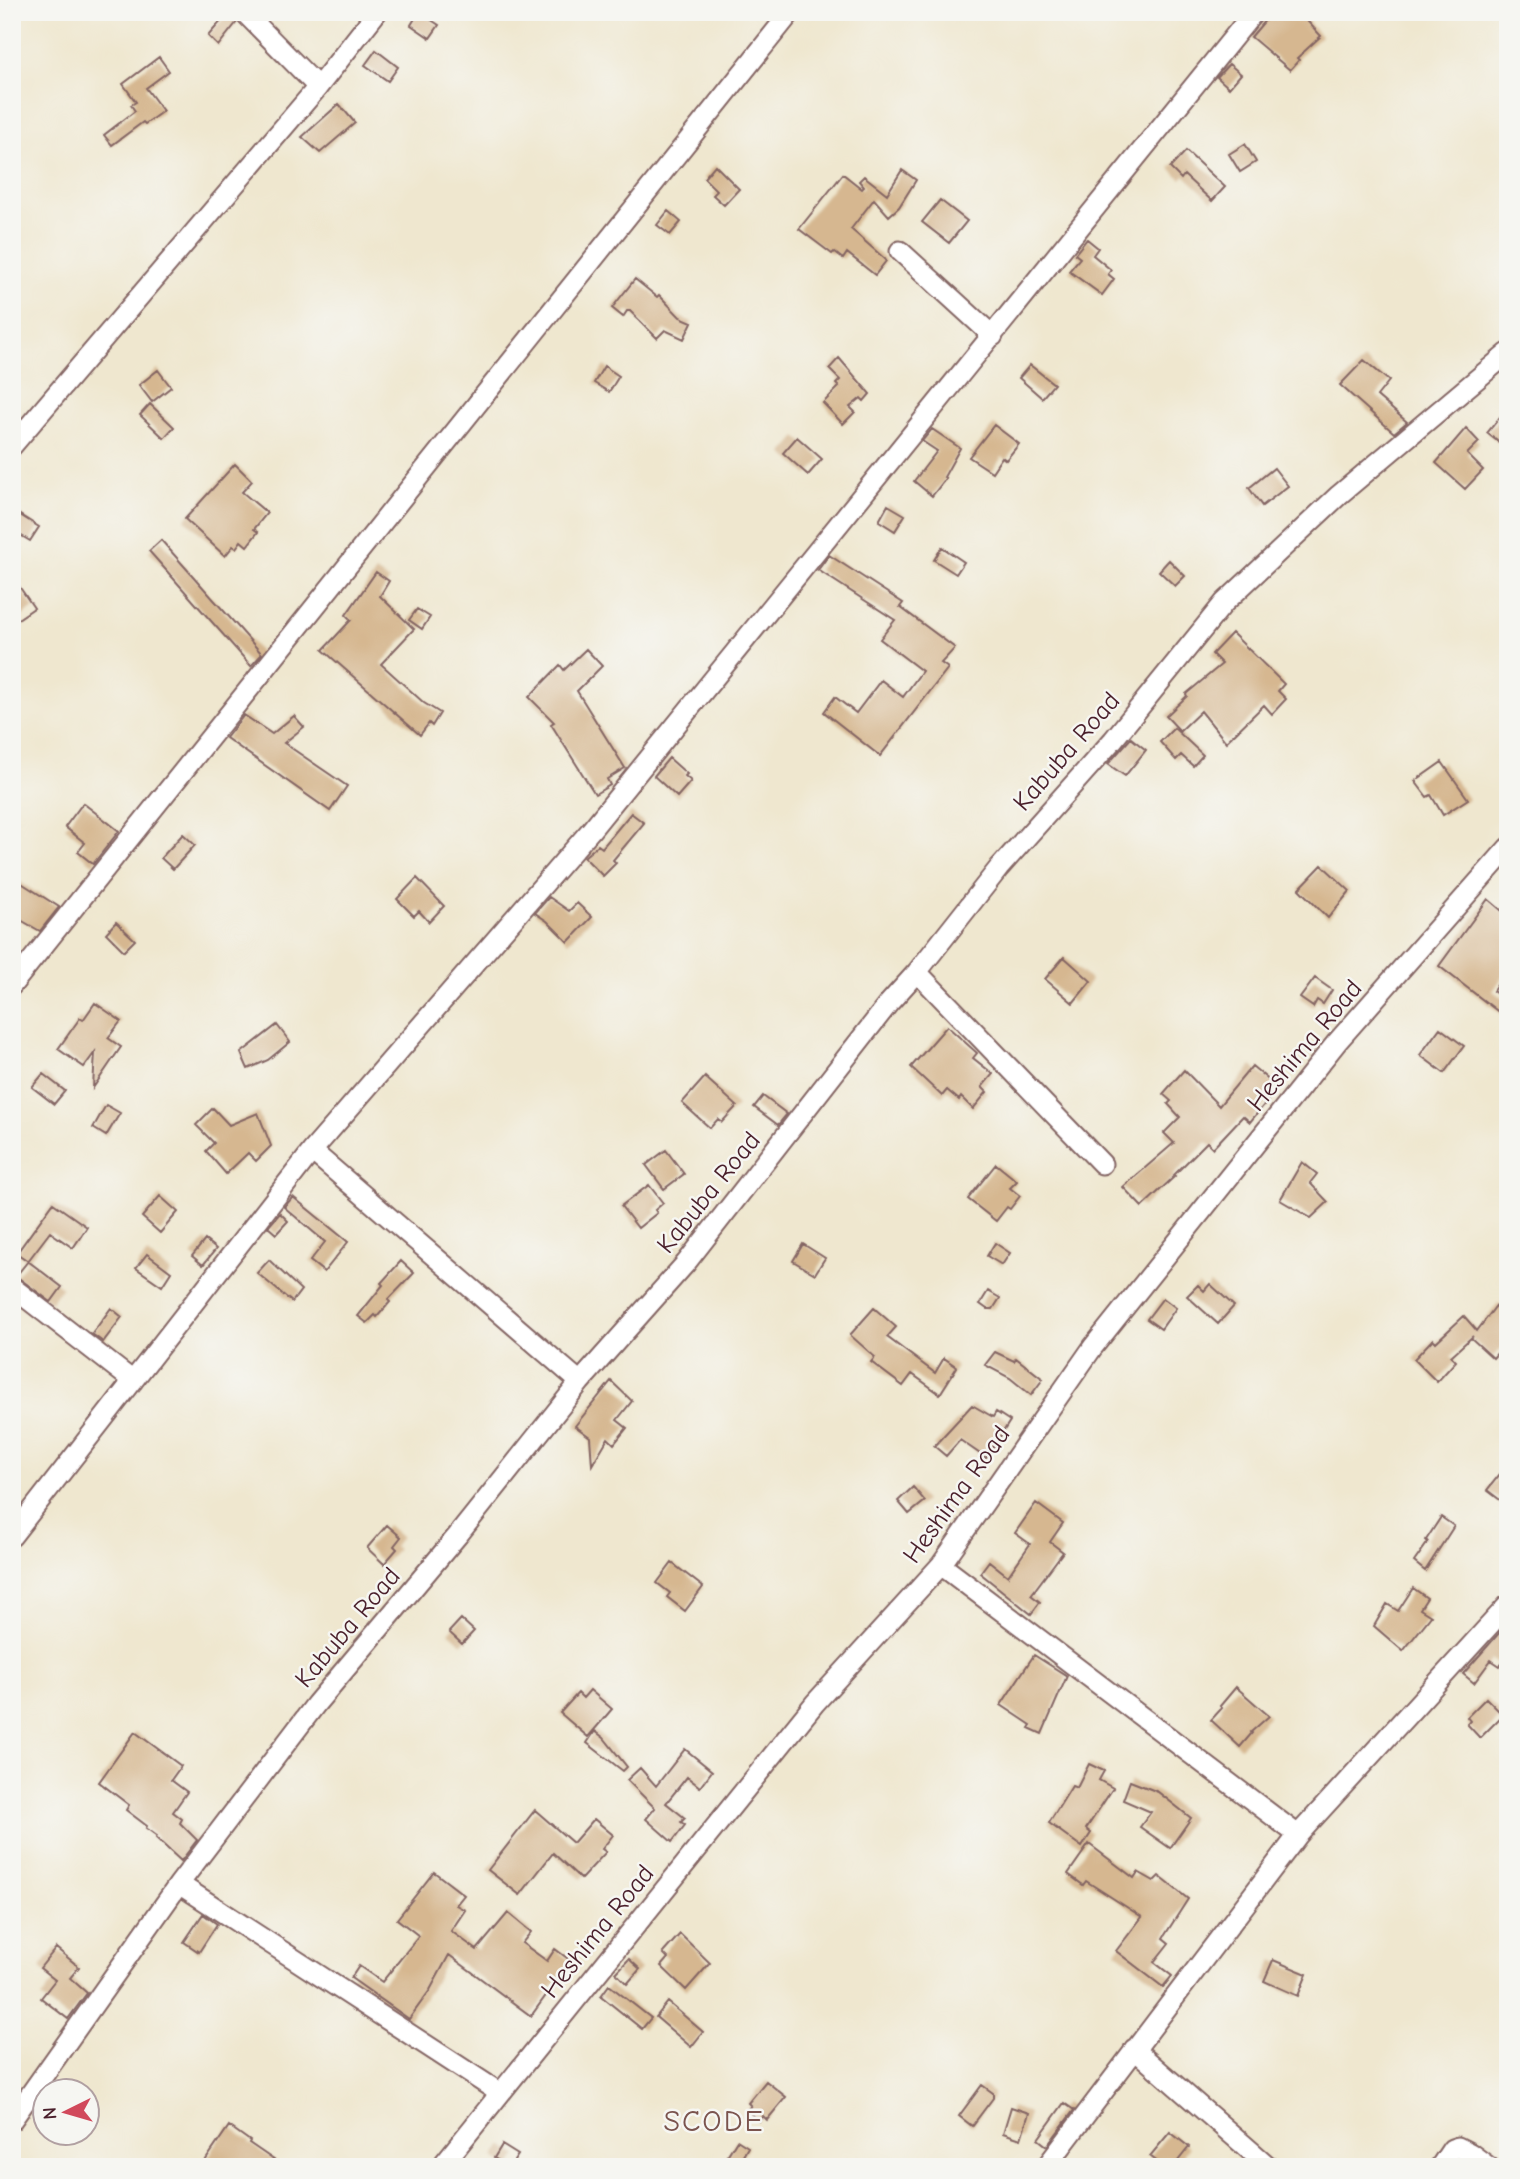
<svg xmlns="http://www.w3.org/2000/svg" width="1520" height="2179" font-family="'Comic Neue',sans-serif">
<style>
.building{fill:#d6b790}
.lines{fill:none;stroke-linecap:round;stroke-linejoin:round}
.minor-casing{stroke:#846564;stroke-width:23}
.minor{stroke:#fff;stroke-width:19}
.labels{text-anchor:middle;stroke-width:5;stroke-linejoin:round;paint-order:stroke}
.street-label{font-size:26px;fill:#4a1f2b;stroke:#f6f6f2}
.quarter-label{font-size:30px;letter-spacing:2px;fill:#7b544e;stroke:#f6f6f2}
</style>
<rect width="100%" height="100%" fill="#f6f6f2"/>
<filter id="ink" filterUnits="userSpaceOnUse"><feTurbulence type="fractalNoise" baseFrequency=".0143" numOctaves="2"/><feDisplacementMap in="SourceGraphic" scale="14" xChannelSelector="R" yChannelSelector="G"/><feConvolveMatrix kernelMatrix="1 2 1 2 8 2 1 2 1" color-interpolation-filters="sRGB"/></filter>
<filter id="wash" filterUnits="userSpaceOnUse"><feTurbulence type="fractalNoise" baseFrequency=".00686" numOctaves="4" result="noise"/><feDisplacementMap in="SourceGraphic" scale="28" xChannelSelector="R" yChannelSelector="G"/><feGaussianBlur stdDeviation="1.57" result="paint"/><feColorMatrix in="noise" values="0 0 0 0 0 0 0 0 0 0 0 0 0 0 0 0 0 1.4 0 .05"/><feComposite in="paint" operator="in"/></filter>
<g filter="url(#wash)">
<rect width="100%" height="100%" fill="#efe7cf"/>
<g id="blocks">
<path class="building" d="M229 12H232L237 22 218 46 208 36Z
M419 12 439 25 430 38 411 25Z
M1272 12H1299L1321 36 1297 58 1299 60 1290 70 1251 37Z
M376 50 398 67 388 81 365 65Z
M159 57 169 71 146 88 163 111 145 124 143 122 112 145 104 135 135 111 131 105 136 102 123 84Z
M1229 64 1241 74 1229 88 1217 77Z
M339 104 355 123 320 153 302 137Z
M1245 144 1256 162 1240 172 1229 154Z
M1186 151 1225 187 1212 201 1184 175 1181 179 1170 168Z
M715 165 739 189 724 205 713 195 717 191 704 178Z
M902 170 916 180 899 207 889 216 874 199 851 229 885 259 886 261 875 275 847 253 843 259 834 252 832 254 799 229 843 174 862 189 864 187 859 181 864 176 887 194Z
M940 200 967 221 949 243 922 222Z
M668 211 681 222 670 235 657 225Z
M1087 239 1098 248 1093 255 1111 270 1108 274 1114 279 1102 295 1069 271 1080 258 1075 254Z
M635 279 657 297 659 295 680 317 692 322 684 339 665 330 657 338 630 311H627L623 317 612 308Z
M839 358 870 394 864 401 861 398 850 407 855 412 843 424 823 403 839 387 836 384 840 380 829 369Z
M1364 360 1389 381 1377 396 1407 422 1394 433 1340 385Z
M1030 365 1054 384 1042 398 1019 378Z
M604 366 619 376 609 392 594 383Z
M158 370 171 387 152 402 139 385Z
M150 404 174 427 164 438 140 415Z
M1508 407V435L1501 444 1487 433Z
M994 425 1019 444 1006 460 1002 457 992 472 969 457Z
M1466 428 1479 442 1467 454 1483 470 1465 489 1436 463Z
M932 429 960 448 944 477 946 478 932 496 914 481 937 451 922 441Z
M797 437 822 459 808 475 783 453Z
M235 464 252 481 242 492 267 513 254 529 258 532 247 546 241 541 236 548 233 546 225 556 185 519Z
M1274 468 1288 486 1262 506 1249 488Z
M888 505 905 515 895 531 879 521Z
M12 510 39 527 30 541 12 530Z
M161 540 262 654 251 666 149 551Z
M942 547 964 562 956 574 934 560Z
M829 555 903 603 900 607 955 648 941 663 948 668 880 756 824 712 835 697 856 713 881 680 903 697 922 671 880 639 895 620 818 570Z
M1169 560 1185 576 1175 586 1159 571Z
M376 572 389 581 380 596 414 629 381 664 424 703 440 713 432 726 429 723 420 735 323 650 351 620 346 615Z
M12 576 34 608 12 623Z
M417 609 430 617 422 629 409 620Z
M1232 633 1284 684 1278 691 1286 699 1272 714 1264 705 1226 742 1201 711 1180 731 1166 716 1187 696 1186 694 1222 664 1212 654Z
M586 649 602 666 577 691 625 768 607 779 610 785 595 794 551 724 554 722 529 697 560 665 564 670Z
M244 715 272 734 294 716 304 727 284 743 347 786 330 811 226 738Z
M1174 728 1203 755 1193 766 1181 755 1176 760 1160 742Z
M1131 738 1146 750 1125 776 1108 764Z
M669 758 687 774 685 776 691 781 677 797 654 776Z
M1442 762 1468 799 1443 815 1431 795 1427 797 1415 781Z
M83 803 119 831 93 864 78 852 85 843 65 827Z
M631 813 644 823 613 860 616 863 603 876 584 857 598 845 602 848Z
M183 834 195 845 173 869 161 858Z
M1322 865 1350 891 1328 918 1299 889Z
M12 877 59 907 40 931 12 915Z
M417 878 444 906 429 922 419 911 414 916 397 899Z
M549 897 569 911 577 903 592 917 568 942 547 921 535 913Z
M1488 899 1508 916V969L1493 991 1508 1002 1500 1013 1439 966Z
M116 922 135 940 124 951 106 933Z
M1064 957 1091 981 1073 1003 1045 979Z
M1315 978 1332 990 1323 1004 1317 1000 1313 1007 1300 998Z
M95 1003 121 1021 108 1038 121 1047 93 1088 95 1052 84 1067 58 1049 80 1018 83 1020Z
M277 1025 290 1042 268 1060 248 1069 241 1053Z
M947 1026 977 1053 973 1058 993 1074 982 1087 987 1092 973 1109 961 1097 959 1100 947 1090 942 1096 911 1067Z
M1440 1028 1464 1046 1444 1073 1420 1055Z
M1252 1066 1278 1088 1250 1122 1243 1116 1213 1148 1207 1142 1174 1175 1175 1176 1142 1207 1123 1187 1174 1143 1164 1133 1180 1117 1168 1104 1171 1101 1163 1094 1184 1070 1219 1106Z
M43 1074 65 1091 54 1104 32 1087Z
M705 1077 737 1106 722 1122 718 1119 710 1128 682 1103Z
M763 1096 787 1114 778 1125 754 1107Z
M106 1105 120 1113 106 1136 93 1128Z
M213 1108 229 1125 258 1113 271 1146 256 1161 248 1153 226 1174 206 1151 214 1143 196 1125Z
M666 1150 684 1174 664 1189 646 1165Z
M1302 1162 1317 1174 1310 1183 1328 1202 1311 1218 1280 1200Z
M996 1164 1017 1181 1010 1188 1020 1196 1010 1209 1007 1207 996 1221 968 1199Z
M649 1185 663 1203 655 1210 657 1213 638 1228 621 1206Z
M160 1196 178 1212 160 1233 142 1217Z
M293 1197 348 1242 324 1272 310 1261 325 1242 284 1207Z
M53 1203 87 1227 73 1248 50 1232 28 1261 62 1287 51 1302 16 1276 28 1261 18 1254 19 1250Z
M280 1213 288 1221 276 1234 268 1227Z
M205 1240 216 1249 203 1265 192 1256Z
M995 1243 1010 1253 1002 1265 987 1256Z
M803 1244 825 1258 815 1274 793 1261Z
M147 1254 171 1272 162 1286 136 1268Z
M269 1260 301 1290 292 1302 257 1273Z
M401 1261 414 1273 388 1300 390 1302 377 1317 375 1315 367 1323 358 1316 383 1285 381 1283Z
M1210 1284 1234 1306 1218 1324 1187 1296 1198 1285 1204 1291Z
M988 1291 1000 1298 993 1309H987L980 1304Z
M1163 1298 1176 1308 1161 1329 1147 1319Z
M1498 1303 1508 1311V1341L1493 1358 1471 1338 1473 1336 1451 1356 1456 1361 1437 1382 1414 1359 1433 1339 1436 1342 1464 1316 1477 1331Z
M111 1308 122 1317 103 1342 92 1334Z
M874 1308 896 1327 887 1337 935 1373 944 1358 957 1367 940 1394 912 1374 903 1386 871 1362 875 1357 850 1335Z
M995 1352 1014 1361 1016 1358 1043 1379 1031 1395 1010 1378 985 1365Z
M611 1381 632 1401 617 1420 627 1428 614 1444 608 1438 592 1465 590 1437 575 1426Z
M972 1405 993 1417 996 1412 1010 1421 986 1458 960 1440 946 1456 934 1446Z
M1508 1464V1506L1487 1490Z
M913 1487 925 1501 909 1514 898 1501Z
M1036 1503 1063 1523 1050 1542 1063 1552 1031 1595 1040 1602 1031 1614 980 1573 989 1561 1008 1576 1030 1544 1015 1533Z
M1441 1517 1454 1526 1425 1571 1414 1562 1428 1542 1426 1540Z
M387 1525 401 1537 394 1546 397 1549 384 1564 367 1548Z
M672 1563 703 1587 685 1611 667 1597 670 1593 657 1583Z
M1413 1588 1427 1598 1420 1609 1431 1616 1403 1651 1374 1626 1387 1604 1398 1611Z
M461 1619 474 1631 462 1644 449 1632Z
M1500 1632 1508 1637 1502 1645 1508 1650V1657L1500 1666 1491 1660 1474 1683 1463 1674Z
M1034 1655 1067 1676 1042 1734 1029 1728 1031 1725 1001 1705Z
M1236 1687 1269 1716 1251 1732 1252 1733 1240 1747 1211 1720 1222 1708 1220 1706Z
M590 1690 612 1709 588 1737 560 1713 578 1693 583 1698Z
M1486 1698 1503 1715 1480 1738 1467 1724 1470 1721 1467 1717Z
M595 1731 604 1738 627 1767 623 1771 587 1743Z
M135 1732 181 1766 171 1780 187 1792 173 1812 182 1819 180 1823 197 1840 181 1861 156 1838 157 1836 146 1828 147 1826 126 1810 129 1805 99 1782Z
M685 1749 712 1771 700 1787 687 1777 666 1803 685 1818 681 1822 685 1825 672 1842 646 1819 655 1808 627 1780 640 1768 656 1786Z
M1089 1764 1104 1771 1099 1780 1113 1788 1086 1829 1091 1833 1082 1847 1049 1823 1072 1786 1077 1788Z
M1130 1781 1158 1792 1191 1818 1170 1848 1140 1827 1151 1812 1123 1800Z
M535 1810 573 1843 594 1819 613 1835 602 1849 606 1852 581 1879 553 1853 520 1895 488 1870Z
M1089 1844 1134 1878 1138 1872 1154 1881 1159 1876 1188 1899 1163 1938 1169 1943 1154 1962 1172 1976 1163 1987 1116 1951 1142 1917 1086 1881 1083 1885 1068 1874Z
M434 1872 464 1895 456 1905 465 1910 451 1931 477 1950 508 1913 531 1932 522 1943 547 1961 555 1949 571 1961 531 2016 449 1955 430 1990 409 2019 351 1978 359 1966 382 1982 419 1936 397 1919Z
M203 1914 217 1924 199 1952 184 1942Z
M680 1934 710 1963 686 1990 661 1966 668 1958 663 1953Z
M56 1948 79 1967 70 1978 87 1993 68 2019 41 1998 55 1980 40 1968Z
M629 1959 640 1969 627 1984 616 1973Z
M1273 1960 1307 1974 1298 1996 1264 1981Z
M609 1985 651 2018 642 2029 601 1996Z
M668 2002 703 2032 691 2047 656 2017Z
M766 2081 786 2097 767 2120 763 2116 759 2121 747 2110 751 2106 748 2103Z
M982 2085 993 2093V2098L972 2126 959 2116Z
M1064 2103 1074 2110 1047 2146 1038 2139Z
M1011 2107 1029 2113 1021 2139 1003 2133Z
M229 2126 250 2141 249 2143 284 2167H201Z
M1170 2132 1189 2147 1173 2167H1164L1150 2156Z
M737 2140 748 2147 739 2163 727 2156Z
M502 2145 518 2155 510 2167 494 2158Z"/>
</g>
</g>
<g filter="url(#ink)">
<use href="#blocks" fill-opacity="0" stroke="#846564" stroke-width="2"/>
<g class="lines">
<g class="minor-casing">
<path id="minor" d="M244 12 318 87
M900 251 993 336
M12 446 318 87 377 12
M917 972 1102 1164
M12 985 791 12
M312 1151 580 1382
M12 1287 133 1381
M12 1536 312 1151 591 830 1254 12
M941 1565 1298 1835
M179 1884 500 2093
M1134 2049 1269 2167
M12 2120 179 1884 316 1704 458 1535 580 1382 686 1263 889 1003 917 972 999 868 1113 740 1224 603 1339 495 1508 353
M441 2167 815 1703 941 1565 1093 1347 1337 1042 1508 848
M1046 2167 1298 1835 1508 1605
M1440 2167 1452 2149 1458 2147 1470 2153 1489 2167"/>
</g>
<use href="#minor" class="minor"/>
</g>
</g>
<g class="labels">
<g class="street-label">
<text transform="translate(1066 751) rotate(-49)" y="9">Kabuba Road</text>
<text transform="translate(1304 1045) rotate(-50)" y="9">Heshima Road</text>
<text transform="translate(708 1192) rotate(-51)" y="9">Kabuba Road</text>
<text transform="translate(956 1494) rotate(-54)" y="9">Heshima Road</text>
<text transform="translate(347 1627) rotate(-50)" y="9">Kabuba Road</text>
<text transform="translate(597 1931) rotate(-51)" y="9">Heshima Road</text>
</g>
<g class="quarter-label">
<text x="714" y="2131">SCODE</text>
</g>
</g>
<rect width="1520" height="2179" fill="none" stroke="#f6f6f2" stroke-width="42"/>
<g transform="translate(66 2112) rotate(265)"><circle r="33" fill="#f6f6f2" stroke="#b1a0a2" stroke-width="2"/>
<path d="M0-5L12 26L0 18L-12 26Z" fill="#d1495b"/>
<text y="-10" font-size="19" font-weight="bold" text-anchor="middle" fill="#4a1f2b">N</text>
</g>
</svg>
